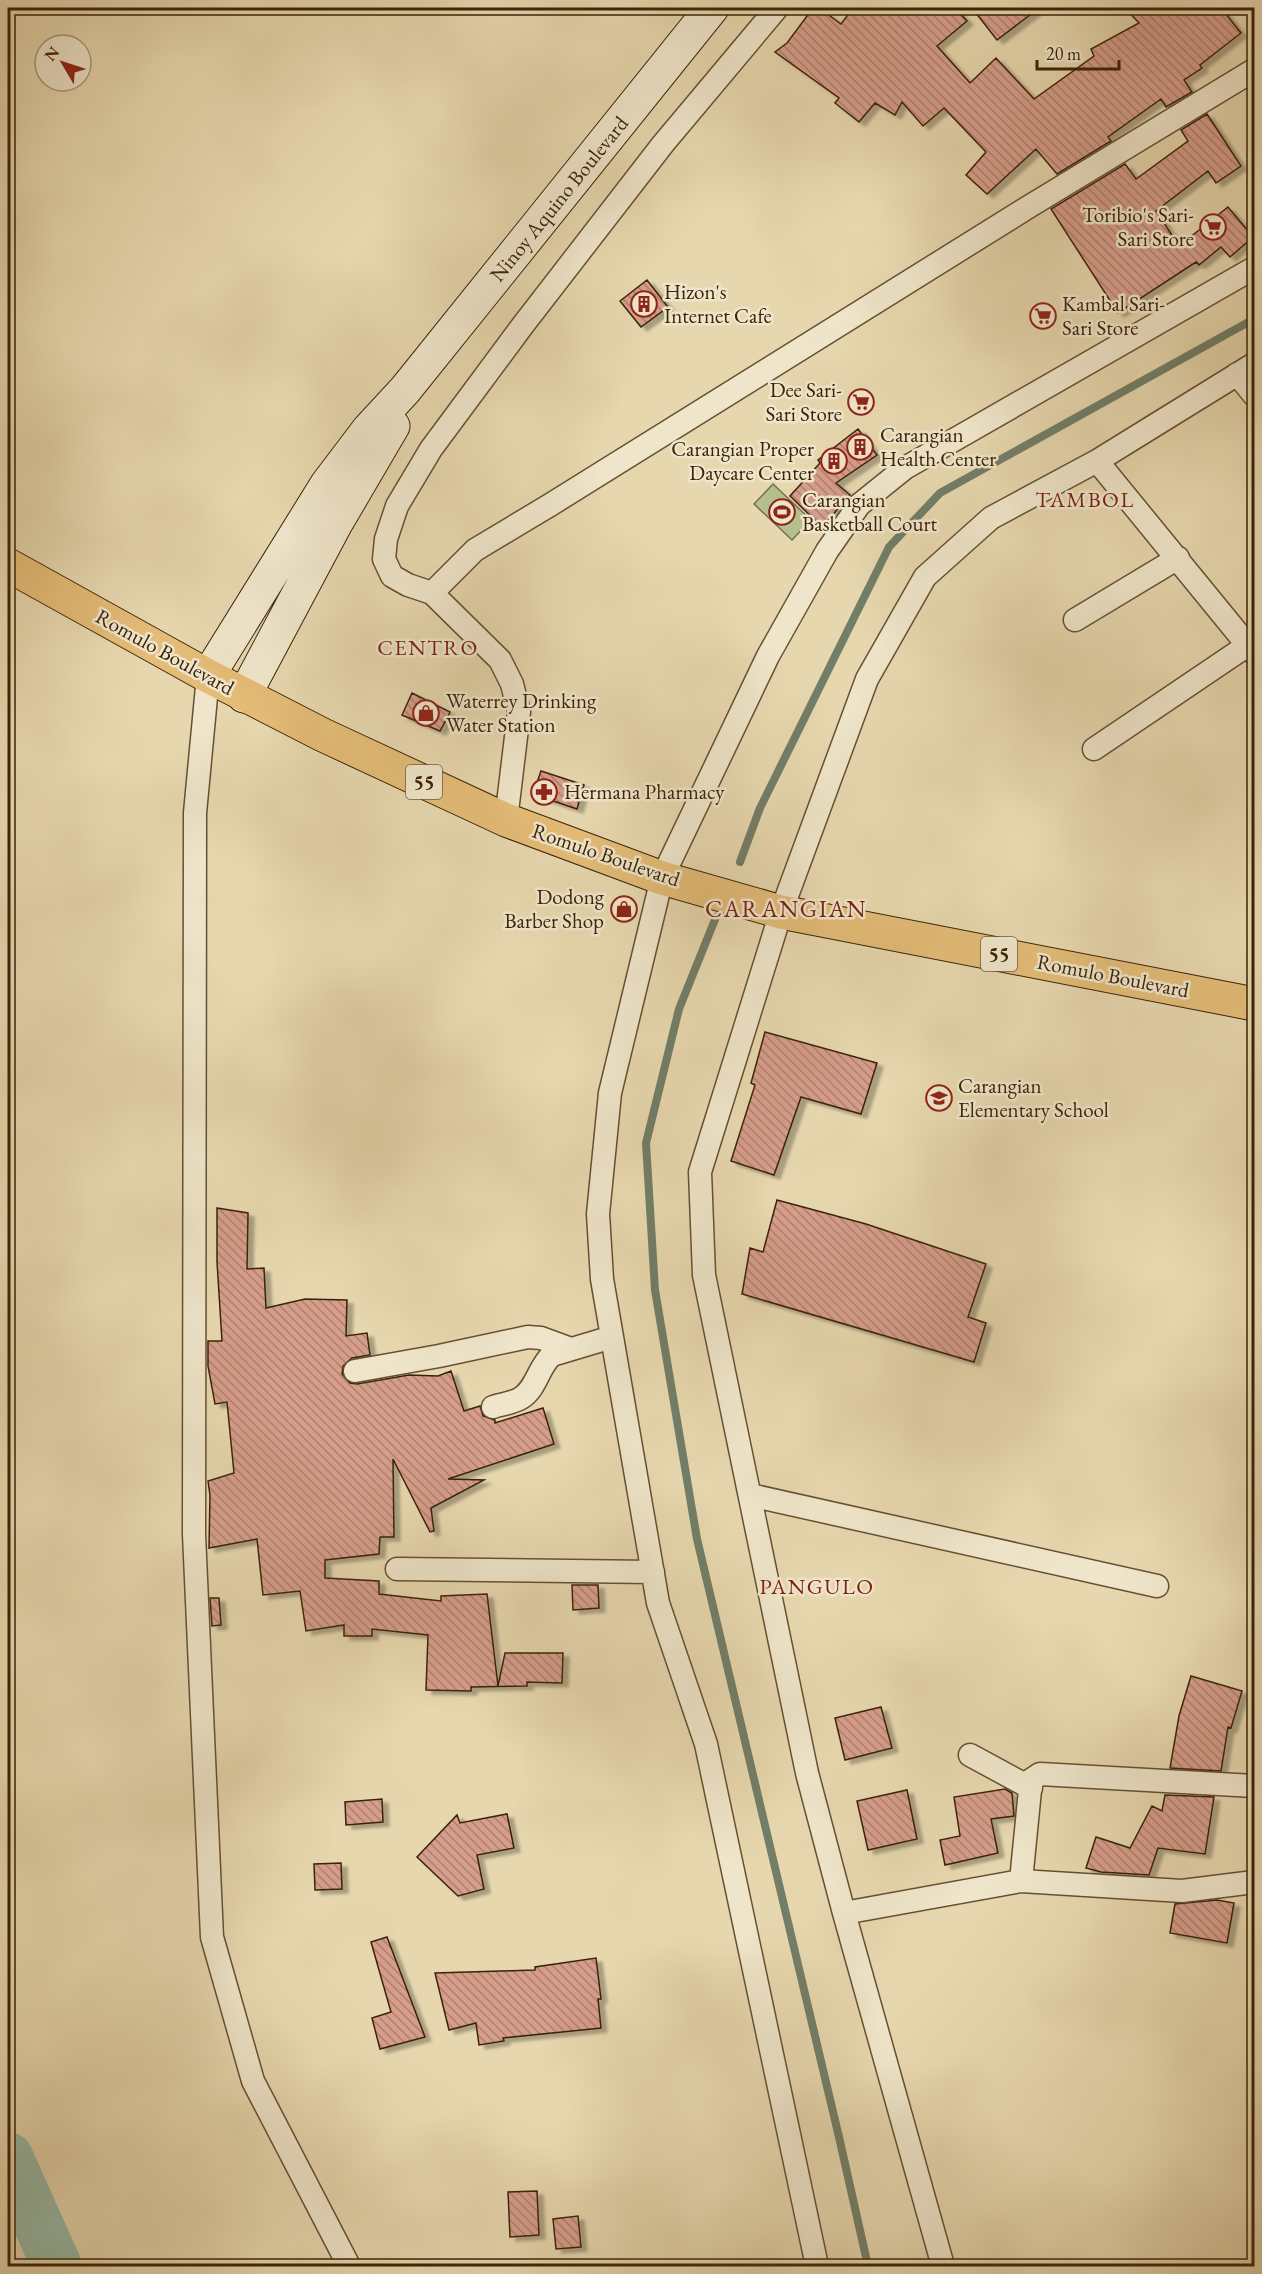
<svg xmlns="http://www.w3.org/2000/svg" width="1262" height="2274" font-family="'EB Garamond',serif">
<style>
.park{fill:#b3bf8c;stroke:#76714a;stroke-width:1.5}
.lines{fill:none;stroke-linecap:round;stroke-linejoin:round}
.stream{stroke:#727e68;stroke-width:8}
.river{stroke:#97baa7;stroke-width:50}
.building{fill:url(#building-back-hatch);stroke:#3a2309;stroke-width:1.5;filter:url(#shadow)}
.street-casing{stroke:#655032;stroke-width:25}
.secondary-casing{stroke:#3a2309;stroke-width:35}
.highway-casing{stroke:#3a2309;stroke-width:35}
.street{stroke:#efe5ca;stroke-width:22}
.secondary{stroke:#efe5ca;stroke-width:33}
.highway{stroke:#e4bc77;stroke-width:33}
.labels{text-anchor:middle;stroke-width:5;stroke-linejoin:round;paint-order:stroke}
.shield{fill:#efe5ca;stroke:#705d43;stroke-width:1.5}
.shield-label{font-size:20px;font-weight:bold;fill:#3a2309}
.street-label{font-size:21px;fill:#3a2309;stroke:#efe5ca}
.poi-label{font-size:21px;fill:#3a2309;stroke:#efe5ca;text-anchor:start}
.neighbourhood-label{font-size:22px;letter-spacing:1.5px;fill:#7a1f14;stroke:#efe5ca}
.quarter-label{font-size:24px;letter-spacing:1.5px;fill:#7a1f14;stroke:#efe5ca}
</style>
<defs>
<pattern id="building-back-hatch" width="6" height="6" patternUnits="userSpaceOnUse" patternTransform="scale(1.5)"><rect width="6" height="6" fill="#d69d8a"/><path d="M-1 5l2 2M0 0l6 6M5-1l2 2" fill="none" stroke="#af806f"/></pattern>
<filter id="shadow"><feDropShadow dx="6" dy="4" stdDeviation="1.5" flood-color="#0004"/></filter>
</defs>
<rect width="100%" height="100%" fill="#e7d7ae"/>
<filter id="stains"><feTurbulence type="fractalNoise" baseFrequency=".00333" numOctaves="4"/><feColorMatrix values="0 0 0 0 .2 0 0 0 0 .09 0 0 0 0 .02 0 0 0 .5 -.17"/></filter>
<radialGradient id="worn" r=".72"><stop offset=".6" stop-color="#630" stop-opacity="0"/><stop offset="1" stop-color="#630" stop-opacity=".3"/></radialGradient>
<path class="park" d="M773 484 811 520 792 540 754 504Z"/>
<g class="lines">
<path class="stream" d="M740 862 760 808 889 547 940 493 1254 319
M716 917 679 1009 646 1143 655 1290 697 1539 839 2137 868 2266"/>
<path class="river" d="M8 2157 57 2266"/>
</g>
<path class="building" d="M813 8H819L841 24 853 8H955L967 21 937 46 970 83 996 58 1034 99 1094 56 1091 49 1139 23 1125 8H1221L1241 33 1200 65 1202 68 1184 80 1192 92 1166 107 1161 99 1108 137 1111 141 1057 174 1036 149 987 194 966 175 986 152 944 108 923 126 902 102 895 115 875 103 859 122 835 103 839 98 775 52 787 43Z
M972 8H1039L997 40Z
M1207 114 1241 166 1216 183 1208 171 1156 211 1179 246 1228 207 1253 237 1230 257 1221 247 1199 265 1196 262 1118 313 1051 209 1125 164 1136 179 1188 141 1181 130Z
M647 280 668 307 641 327 620 301Z
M858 429 877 455 836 483 850 495 822 527 790 496 820 463 818 460Z
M412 693 450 712 440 731 402 715Z
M541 771 584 785 577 809 533 794Z
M765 1032 877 1063 861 1114 801 1097 774 1175 731 1161 755 1085 751 1083Z
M777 1200 866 1224 986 1264 968 1317 986 1323 974 1362 742 1294 750 1248 763 1252Z
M217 1208 248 1213 247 1269 264 1268 266 1308 305 1299 347 1300 346 1336 367 1333 370 1355 352 1358 343 1366 342 1374 350 1383 357 1384 409 1375 438 1376 451 1371 464 1411 480 1406 483 1416 495 1420V1423L543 1408 554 1444 448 1479 484 1480 431 1508 434 1531 430 1532 393 1459 394 1537H380L379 1554 325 1560V1578L379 1581V1594L441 1601V1596L487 1594 498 1686 505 1653H563L562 1683 527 1682V1686L471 1687V1691L426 1690 428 1635 372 1629V1636H344V1625L306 1631 300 1591 263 1595 257 1539 209 1548 210 1495 208 1481 234 1473 227 1402 215 1404 208 1366V1341H222L217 1262Z
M572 1585H598L599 1608 573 1610Z
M210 1598H219L221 1625 212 1626Z
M1191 1676 1242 1691 1231 1728 1228 1727 1221 1771 1170 1768 1179 1716Z
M881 1707 892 1748 845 1760 835 1718Z
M1005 1789 1012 1793 1014 1816 991 1819 998 1853 945 1865 940 1840 960 1836 954 1797Z
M907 1790 917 1839 868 1850 857 1801Z
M1165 1795 1214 1797 1205 1854 1158 1848 1149 1875 1101 1872 1086 1868 1096 1837 1130 1848 1152 1806 1162 1811Z
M382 1799 383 1822 346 1825 345 1802Z
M507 1814 514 1848 477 1855 484 1889 458 1896 417 1857 457 1815 460 1823Z
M341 1863 342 1889 315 1890 314 1864Z
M1217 1900 1234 1903 1227 1943 1170 1933 1175 1904Z
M387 1937 425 2037 380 2049 372 2018 391 2012 371 1942Z
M596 1958 601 1999H598L601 2028 503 2038 504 2041 479 2045 476 2023 449 2030 435 1973 535 1970V1967Z
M537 2191 539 2235 510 2237 508 2192Z
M578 2216 581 2247 556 2249 553 2219Z"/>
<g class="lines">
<g class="street-casing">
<path id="street" d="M1237 374 1254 395
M1097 461 1254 653
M432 593 475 550 550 505 1030 206 1254 70
M1075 620 1178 558
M208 676 195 813 194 1534 212 1937 253 2081 349 2266
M1094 749 1248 645
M506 820 519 712 512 684 500 660 432 593 408 585 392 576 384 559 386 539 397 506 431 449 523 325 663 144 777 8
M355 1371 439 1356 528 1337 541 1338 571 1349
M493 1407C502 1404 513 1403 521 1398 537 1388 538 1367 552 1355L612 1337
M750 1495 1157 1586
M397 1569 653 1572
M970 1755 1031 1788
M1021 1881 1031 1780 1040 1774 1254 1786
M844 1913 1021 1881 1182 1891 1254 1882
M817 2266 706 1744 658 1603 602 1279 598 1214 610 1093 662 878 768 656 827 551 859 505 905 468 1254 268
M943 2266 844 1913 807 1773 704 1275 700 1172 781 912 867 679 925 577 991 518 1097 461 1254 364"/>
</g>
<g class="secondary-casing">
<path id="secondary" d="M208 676 327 484 368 430 405 390 712 8
M244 696 335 525 393 426"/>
</g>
<g class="highway-casing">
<path id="highway" d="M8 565 208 676 323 735 506 820 662 878 781 912 1254 1004"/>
</g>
<use href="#street" class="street"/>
<use href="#secondary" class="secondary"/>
<use href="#highway" class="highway"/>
</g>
<defs>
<g id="supermarket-ring" transform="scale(1.35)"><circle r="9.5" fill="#efe5ca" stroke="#8f2418" stroke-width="1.5"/><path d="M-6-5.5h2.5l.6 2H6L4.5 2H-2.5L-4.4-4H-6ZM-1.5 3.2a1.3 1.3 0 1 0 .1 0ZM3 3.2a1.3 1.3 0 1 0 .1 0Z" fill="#8f2418"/></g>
<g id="building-ring" transform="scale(1.35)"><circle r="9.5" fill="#efe5ca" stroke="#8f2418" stroke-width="1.5"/><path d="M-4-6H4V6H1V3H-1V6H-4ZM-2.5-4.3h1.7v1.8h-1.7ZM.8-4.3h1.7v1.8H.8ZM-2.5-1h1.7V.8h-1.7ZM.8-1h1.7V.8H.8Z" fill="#8f2418"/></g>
<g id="stadium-ring" transform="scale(1.35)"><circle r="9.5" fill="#efe5ca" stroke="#8f2418" stroke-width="1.5"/><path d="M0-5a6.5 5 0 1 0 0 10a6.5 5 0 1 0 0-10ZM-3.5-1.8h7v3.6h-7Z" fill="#8f2418"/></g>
<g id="shop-ring" transform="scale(1.35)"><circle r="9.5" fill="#efe5ca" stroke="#8f2418" stroke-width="1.5"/><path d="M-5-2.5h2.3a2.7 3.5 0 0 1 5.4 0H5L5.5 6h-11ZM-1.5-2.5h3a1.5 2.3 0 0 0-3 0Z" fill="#8f2418"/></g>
<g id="pharmacy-ring" transform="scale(1.35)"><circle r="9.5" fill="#efe5ca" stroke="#8f2418" stroke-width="1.5"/><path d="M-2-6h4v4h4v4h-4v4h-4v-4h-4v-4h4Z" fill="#8f2418"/></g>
<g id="school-ring" transform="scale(1.35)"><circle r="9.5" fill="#efe5ca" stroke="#8f2418" stroke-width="1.5"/><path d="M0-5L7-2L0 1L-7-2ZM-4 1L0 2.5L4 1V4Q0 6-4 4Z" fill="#8f2418"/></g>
</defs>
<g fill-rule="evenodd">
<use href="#supermarket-ring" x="1213" y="227"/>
<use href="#building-ring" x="644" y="304"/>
<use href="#supermarket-ring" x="1043" y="316"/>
<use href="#supermarket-ring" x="861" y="402"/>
<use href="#building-ring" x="860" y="447"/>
<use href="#building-ring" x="834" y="461"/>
<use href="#stadium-ring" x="782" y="512"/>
<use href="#shop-ring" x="426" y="713"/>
<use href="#pharmacy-ring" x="544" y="792"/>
<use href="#shop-ring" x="624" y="909"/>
<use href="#school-ring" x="939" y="1098"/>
</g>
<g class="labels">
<g class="shield">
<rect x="406" y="765" width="36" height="34" rx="4.5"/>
<rect x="981" y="937" width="36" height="34" rx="4.5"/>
</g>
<g class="shield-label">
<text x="424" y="789">55</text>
<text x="999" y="961">55</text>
</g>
<g class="street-label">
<text transform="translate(559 199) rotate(-51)" y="7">Ninoy Aquino Boulevard</text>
<text transform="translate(165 652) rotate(29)" y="7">Romulo Boulevard</text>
<text transform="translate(606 855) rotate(19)" y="7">Romulo Boulevard</text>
<text transform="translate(1113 976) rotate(11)" y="7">Romulo Boulevard</text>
</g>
<g class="poi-label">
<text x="1194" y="222" text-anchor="end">Toribio's Sari-<tspan x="1194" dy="24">Sari Store</tspan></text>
<text x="664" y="299">Hizon's<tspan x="664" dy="24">Internet Cafe</tspan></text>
<text x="1062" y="311">Kambal Sari-<tspan x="1062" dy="24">Sari Store</tspan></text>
<text x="842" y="397" text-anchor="end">Dee Sari-<tspan x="842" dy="24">Sari Store</tspan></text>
<text x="880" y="442">Carangian<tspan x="880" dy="24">Health Center</tspan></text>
<text x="814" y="456" text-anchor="end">Carangian Proper<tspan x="814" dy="24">Daycare Center</tspan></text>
<text x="802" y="507">Carangian<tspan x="802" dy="24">Basketball Court</tspan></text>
<text x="446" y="708">Waterrey Drinking<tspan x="446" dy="24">Water Station</tspan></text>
<text x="564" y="799">Hermana Pharmacy</text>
<text x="604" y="904" text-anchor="end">Dodong<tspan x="604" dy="24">Barber Shop</tspan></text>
<text x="958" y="1093">Carangian<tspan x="958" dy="24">Elementary School</tspan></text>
</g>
<g class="neighbourhood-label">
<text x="1085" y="507">TAMBOL</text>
<text x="428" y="655">CENTRO</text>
<text x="817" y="1594">PANGULO</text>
</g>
<g class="quarter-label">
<text x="786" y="917">CARANGIAN</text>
</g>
</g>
<rect width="1262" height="2274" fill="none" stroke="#e7d7ae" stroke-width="30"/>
<rect x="9" y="9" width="1244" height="2256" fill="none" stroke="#3a2309" stroke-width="3"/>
<rect x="15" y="15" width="1232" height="2244" fill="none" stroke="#3a2309" stroke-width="1.5"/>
<g transform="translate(63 63) rotate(309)"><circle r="28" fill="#efe5ca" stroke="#a7977d" stroke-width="1.5"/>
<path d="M0-4.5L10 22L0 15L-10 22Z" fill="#8f2418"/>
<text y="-9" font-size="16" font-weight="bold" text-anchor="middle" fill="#3a2309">N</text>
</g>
<path d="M1037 60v9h82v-9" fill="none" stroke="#3a2309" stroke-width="3"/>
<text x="1046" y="60" font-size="18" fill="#3a2309" stroke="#efe5ca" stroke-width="4.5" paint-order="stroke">20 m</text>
<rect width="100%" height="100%" filter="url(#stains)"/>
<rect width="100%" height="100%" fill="url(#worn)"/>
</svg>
